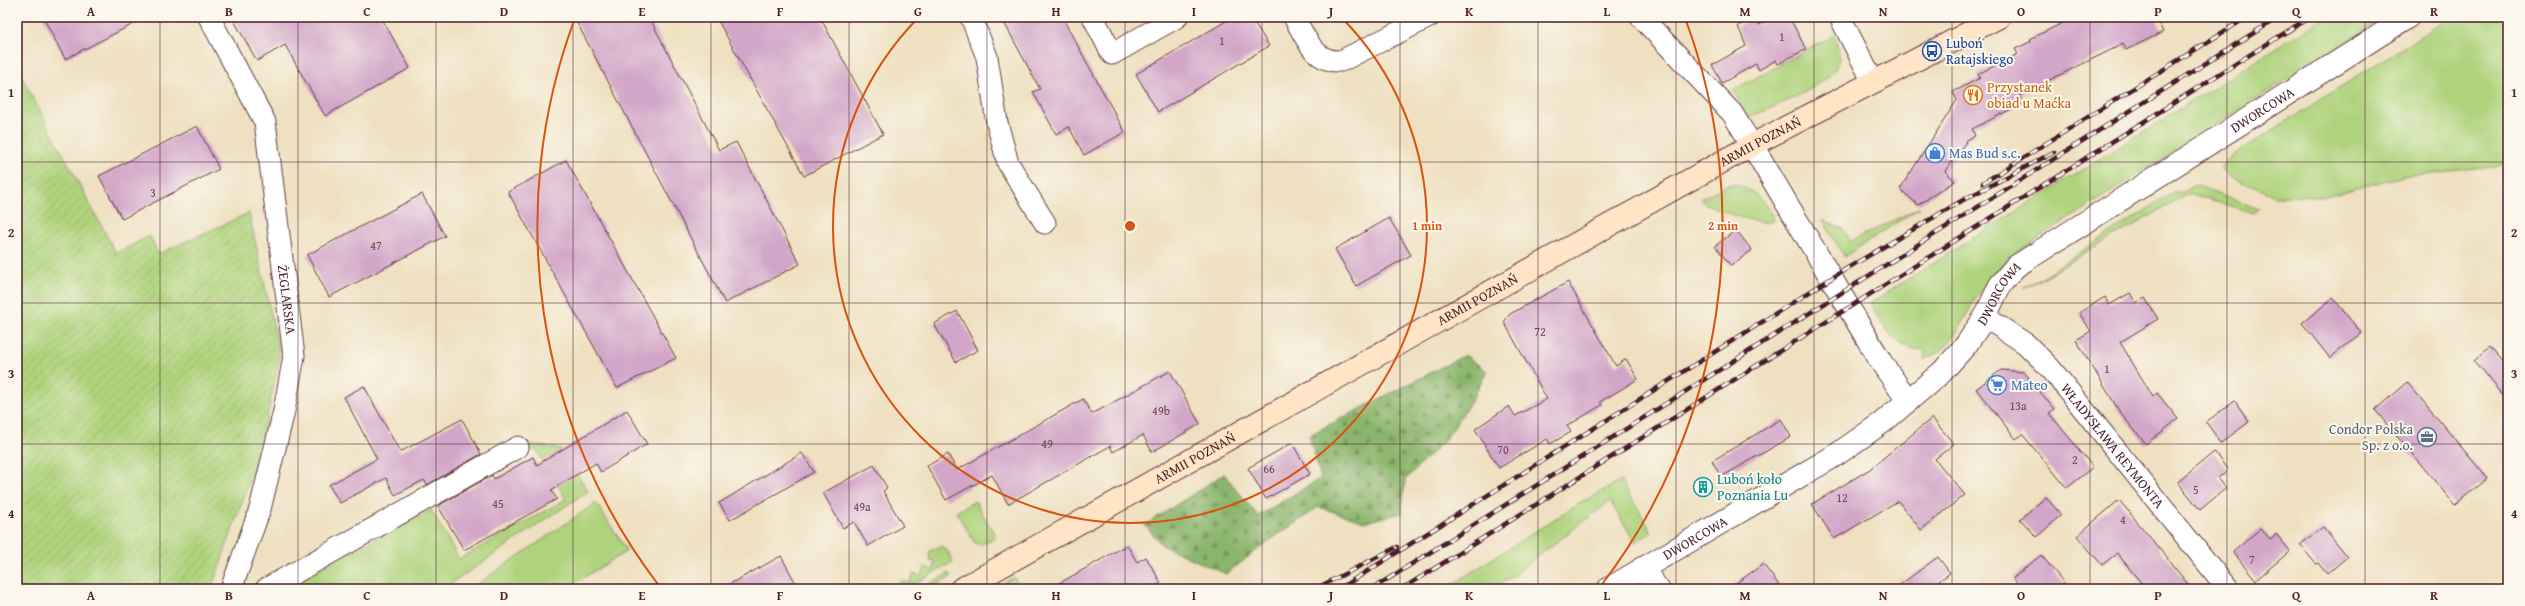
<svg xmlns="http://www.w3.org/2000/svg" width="2525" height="606" font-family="'Gentium Book Plus',serif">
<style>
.grass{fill:#aed37c;stroke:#7c7954}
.forest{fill:url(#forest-firs);stroke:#6a6a4c}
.garden{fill:url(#garden-furrows);stroke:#7c7954}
.building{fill:#d1a6c8}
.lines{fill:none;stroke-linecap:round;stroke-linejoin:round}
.minor-casing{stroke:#633c41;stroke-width:23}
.tertiary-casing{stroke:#633c41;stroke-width:24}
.secondary-casing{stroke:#633c41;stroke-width:24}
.minor{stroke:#fff;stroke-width:21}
.tertiary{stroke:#fff;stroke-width:22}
.secondary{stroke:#ffe4c6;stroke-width:22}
.rail-casing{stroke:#4a1f2b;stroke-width:4.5}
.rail{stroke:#fbf7ec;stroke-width:3;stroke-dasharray:9;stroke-linecap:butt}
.grid{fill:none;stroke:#4a1f2b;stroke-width:1;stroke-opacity:0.55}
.ring{fill:none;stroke:#d8530f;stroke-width:2}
.labels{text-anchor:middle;stroke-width:4;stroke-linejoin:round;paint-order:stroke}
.number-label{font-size:12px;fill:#6c4152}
.transit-label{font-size:14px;fill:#164399;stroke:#fbf7ec;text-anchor:start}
.food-label{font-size:14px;fill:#c56008;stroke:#fbf7ec;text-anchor:start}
.street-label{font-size:14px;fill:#4a1f2b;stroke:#fbf7ec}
.shop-label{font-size:14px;fill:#366cbe;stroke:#fbf7ec;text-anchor:start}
.service-label{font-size:14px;fill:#4e5e75;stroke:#fbf7ec;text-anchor:end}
.culture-label{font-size:14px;fill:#0d838f;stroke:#fbf7ec;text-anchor:start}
.centre{fill:#d8530f;stroke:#fbf7ec;stroke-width:2}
.ring-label{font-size:12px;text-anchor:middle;font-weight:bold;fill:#d8530f;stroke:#fbf7ec;stroke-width:4;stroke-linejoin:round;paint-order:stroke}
.neatline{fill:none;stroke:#4a1f2b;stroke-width:1.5}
.grid-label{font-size:13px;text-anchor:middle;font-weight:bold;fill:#4a1f2b}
</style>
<defs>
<pattern id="forest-firs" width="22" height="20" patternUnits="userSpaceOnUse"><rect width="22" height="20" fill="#8ab56c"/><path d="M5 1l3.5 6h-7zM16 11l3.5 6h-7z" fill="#739359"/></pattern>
<pattern id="garden-furrows" width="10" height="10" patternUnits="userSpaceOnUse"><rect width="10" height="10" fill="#aed37c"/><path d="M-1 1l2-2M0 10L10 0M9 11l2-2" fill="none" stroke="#97b56b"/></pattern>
</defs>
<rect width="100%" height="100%" fill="#fbf7ec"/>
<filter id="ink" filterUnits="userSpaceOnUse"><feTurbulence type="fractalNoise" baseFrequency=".025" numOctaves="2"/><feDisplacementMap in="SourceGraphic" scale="8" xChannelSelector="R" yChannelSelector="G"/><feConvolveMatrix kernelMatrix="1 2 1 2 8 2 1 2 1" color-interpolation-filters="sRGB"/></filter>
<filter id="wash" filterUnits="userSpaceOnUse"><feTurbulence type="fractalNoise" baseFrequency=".012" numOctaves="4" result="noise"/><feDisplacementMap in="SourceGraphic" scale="16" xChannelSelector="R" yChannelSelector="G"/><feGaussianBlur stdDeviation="0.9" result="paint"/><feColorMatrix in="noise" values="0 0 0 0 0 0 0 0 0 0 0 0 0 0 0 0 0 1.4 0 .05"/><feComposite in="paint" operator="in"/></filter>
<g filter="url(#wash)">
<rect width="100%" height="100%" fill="#eee0c0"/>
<path class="grass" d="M2326 17H2385L2015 253C2000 266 1988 279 1978 295 1961 320 1955 348 1924 360L1925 350C1894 350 1884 327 1870 303Z
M2451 17H2508V163L2504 165 2403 176 2323 197 2275 196 2229 176 2221 168 2230 157Z
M1835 35 1840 59C1832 87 1773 106 1748 118L1733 90Z
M1729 184C1748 185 1769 201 1773 221 1764 227 1707 208 1700 199Z
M2195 185 2259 209 2254 213 2188 194 2023 289 2174 192H2183Z
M1919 208 1844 257 1823 220 1843 229 1851 241Z
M520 443 561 449 588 491 443 589H281L431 510 459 559 566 499 536 449 526 453Z
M1621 481 1652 532 1635 542 1610 501 1495 589H1445L1578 504Z
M975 501 996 537 980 545 974 542 956 512Z
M596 503 627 551 565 589H470Z
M941 546 947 550 953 562 905 589H898L901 581 910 583 913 574 921 576 925 567 933 570 936 562 930 560 929 554 931 550Z
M949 573 951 577 930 589H920Z
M1014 577 1019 585 1011 589H993Z"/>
<path class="forest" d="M1465 355 1487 371 1472 400 1446 439 1405 480 1402 513 1364 522 1319 507 1269 541 1226 574 1163 546 1145 525 1224 474 1258 516 1321 478 1309 435Z"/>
<path class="garden" d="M17 68 116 253 150 236 158 254 249 213 280 355 260 451 215 579 209 589H17Z"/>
<g id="blocks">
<path class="building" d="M43 17H147L65 59Z
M232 17H381L410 68 325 116 285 45 257 61Z
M574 17H649L719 150 736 142 800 264 725 303Z
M716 17H820L883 134 804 176Z
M1001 17H1062L1125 132 1084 155 1069 127 1056 134 1033 92 1040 89Z
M1233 17H1251L1269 46 1158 112 1136 74Z
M1755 17 1759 25 1773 17H1789L1806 49 1778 64 1776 60 1759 70 1756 64 1722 83 1712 65 1746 46 1738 26Z
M2075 17H2156L2163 32 2126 50 2123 44 2019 95 2023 103 1972 129 1975 136 1968 139 1945 171 1955 181 1918 205 1900 189 1957 100 1953 92 1980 78 1978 74 2018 54 2015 49 2032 41 2030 39Z
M197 126 219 169 122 219 99 176Z
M566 160 676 358 617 388 508 192Z
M422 194 445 236 329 297 307 255Z
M1389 218 1411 255 1356 286 1335 249Z
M1736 230 1752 250 1731 266 1715 246Z
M1568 282 1616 366 1626 359 1638 379 1600 402 1602 405 1567 426 1571 432 1550 444 1547 439 1499 468 1475 429 1509 406 1515 416 1547 399 1504 322 1510 314Z
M2130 293 2136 303 2145 298 2158 319 2120 342 2153 397 2157 393 2178 419 2146 444 2121 414 2076 340 2091 331 2079 313 2105 297 2109 305Z
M2333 298 2361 333 2330 358 2302 323Z
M957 311 978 350 956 362 934 324Z
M2490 347 2508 369V402L2474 361Z
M2001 370 2024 372 2054 409 2049 413 2093 467 2067 488 2022 434 2016 439 1976 389Z
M1170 371 1200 424 1152 452 1143 435 1113 452 1110 446 1008 504 992 475 946 500 927 466 948 454 957 470 1083 399 1092 414Z
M2407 382 2487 478 2455 505 2375 410Z
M364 386 400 452 462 419 481 454 427 485 424 480 395 495 386 478 340 503 329 485 377 459 344 397Z
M2235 401 2249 422 2221 443 2206 422Z
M627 410 647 444 601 472 596 463 551 490 557 499 464 550 438 506 492 475 494 479 533 457 537 465Z
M1932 418 1954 444 1935 459 1965 495 1921 530 1898 501 1834 539 1812 504 1870 469Z
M1781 419 1791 437 1721 477 1712 461Z
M1292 443 1310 474 1266 499 1248 468Z
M2214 452 2228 470 2218 478 2226 488 2200 510 2178 482Z
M802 453 814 472 730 520 719 503Z
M874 465 887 488 883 491 903 526 868 546 854 522 843 528 823 493Z
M2046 497 2061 515 2037 537 2020 519Z
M2119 500 2144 530 2192 589H2146L2117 553 2102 565 2077 536Z
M2323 527 2347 557 2327 574 2318 563 2316 564 2300 545Z
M2261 528 2270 539 2276 534 2290 551 2256 580 2233 552Z
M1127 545 1137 562 1146 557 1161 583 1150 589H1049Z
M2041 555 2069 589H2022L2013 578Z
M781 556 799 589H721Z
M1938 557 1950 573 1928 589H1894Z
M1763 564 1782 589H1728Z"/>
</g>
</g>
<g filter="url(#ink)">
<use href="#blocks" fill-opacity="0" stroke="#633c41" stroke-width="1"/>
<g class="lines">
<g class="minor-casing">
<g id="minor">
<path id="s1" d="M209 17 265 122 294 356 284 411 260 509 231 589"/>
<path d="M971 17 987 57 997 123 1008 163 1045 223"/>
<path d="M1093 17 1112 54 1177 17"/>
<path d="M1294 17C1306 38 1314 63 1341 61L1429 17"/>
<path d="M1641 17 1732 113 1752 145"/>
<path d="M1840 17 1873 82"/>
<path id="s2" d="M1985 317 2026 344 2051 369 2228 589"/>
<path d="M266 589 518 447"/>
</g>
</g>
<g class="tertiary-casing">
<g id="tertiary">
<path d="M1752 145 1881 362 1908 401"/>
<path d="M1642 568 1658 589"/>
<path id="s3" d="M1608 589 1836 455 1883 422 1942 372 1966 345 1985 317 2000 285 2015 267 2408 17"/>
</g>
</g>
<g class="secondary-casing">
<g id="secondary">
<path id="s4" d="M961 589 1752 145 1999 17"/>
</g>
</g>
<use href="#minor" class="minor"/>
<use href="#tertiary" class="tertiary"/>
<use href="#secondary" class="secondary"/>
<g class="rail-casing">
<path id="rail" d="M1983 183 2247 17
M1315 589 1397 547
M1339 589 1846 269 1963 200 2054 152
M1372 589 2279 17
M1402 589 2310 17"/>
</g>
<use href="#rail" class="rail"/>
</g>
</g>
<path class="grid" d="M160 17V589M298 17V589M436 17V589M573 17V589M711 17V589M849 17V589M987 17V589M1125 17V589M1262 17V589M1400 17V589M1538 17V589M1676 17V589M1814 17V589M1952 17V589M2090 17V589M2227 17V589M2365 17V589M17 162H2508M17 303H2508M17 444H2508"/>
<g class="ring">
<path d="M1342 18A297 297 0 1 1 918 18"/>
<path d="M660 587A593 593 0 0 1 575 18M1685 18A593 593 0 0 1 1600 587"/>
</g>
<defs>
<g id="bus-ring" transform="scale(1)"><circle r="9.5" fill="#fbf7ec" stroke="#1a4fb4" stroke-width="1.5"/><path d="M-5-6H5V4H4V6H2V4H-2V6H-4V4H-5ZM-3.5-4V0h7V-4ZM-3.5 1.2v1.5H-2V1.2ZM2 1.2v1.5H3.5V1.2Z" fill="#1a4fb4"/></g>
<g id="restaurant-ring" transform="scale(1)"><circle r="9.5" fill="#fbf7ec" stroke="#e8710a" stroke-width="1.5"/><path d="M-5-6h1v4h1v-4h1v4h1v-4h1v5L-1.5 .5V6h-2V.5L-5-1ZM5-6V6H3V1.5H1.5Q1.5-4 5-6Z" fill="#e8710a"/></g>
<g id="shop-ring" transform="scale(1)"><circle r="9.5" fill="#fbf7ec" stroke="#3f7fe0" stroke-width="1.5"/><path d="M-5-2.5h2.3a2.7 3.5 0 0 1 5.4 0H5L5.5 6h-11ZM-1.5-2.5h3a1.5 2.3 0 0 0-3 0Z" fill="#3f7fe0"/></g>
<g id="supermarket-ring" transform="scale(1)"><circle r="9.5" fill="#fbf7ec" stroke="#3f7fe0" stroke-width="1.5"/><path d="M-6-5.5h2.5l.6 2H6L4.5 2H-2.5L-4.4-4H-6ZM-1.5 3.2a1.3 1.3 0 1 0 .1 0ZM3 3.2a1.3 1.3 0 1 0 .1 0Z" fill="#3f7fe0"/></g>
<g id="office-ring" transform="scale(1)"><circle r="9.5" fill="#fbf7ec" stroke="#5c6f8a" stroke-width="1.5"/><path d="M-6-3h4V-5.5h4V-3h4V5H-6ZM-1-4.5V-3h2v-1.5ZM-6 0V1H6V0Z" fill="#5c6f8a"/></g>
<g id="building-ring" transform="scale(1)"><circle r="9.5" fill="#fbf7ec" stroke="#0f9aa8" stroke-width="1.5"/><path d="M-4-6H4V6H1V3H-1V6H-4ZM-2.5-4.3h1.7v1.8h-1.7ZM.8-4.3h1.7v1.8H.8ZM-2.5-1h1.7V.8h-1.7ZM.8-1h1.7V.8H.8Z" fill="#0f9aa8"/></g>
</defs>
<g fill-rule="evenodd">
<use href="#bus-ring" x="1932" y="51"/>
<use href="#restaurant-ring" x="1973" y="95"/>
<use href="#shop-ring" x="1935" y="153"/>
<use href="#supermarket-ring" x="1997" y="385"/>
<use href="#office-ring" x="2427" y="437"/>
<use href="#building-ring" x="1703" y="487"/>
</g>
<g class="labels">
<g class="number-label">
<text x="1782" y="41">1</text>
<text x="1222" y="45">1</text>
<text x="153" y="197">3</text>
<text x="376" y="250">47</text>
<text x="1540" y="336">72</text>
<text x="2107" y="373">1</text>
<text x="2018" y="410">13a</text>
<text x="1161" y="415">49b</text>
<text x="1047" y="448">49</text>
<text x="1503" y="454">70</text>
<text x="2075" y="464">2</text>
<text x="1269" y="473">66</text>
<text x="2196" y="494">5</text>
<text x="1842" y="502">12</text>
<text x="498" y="508">45</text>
<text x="862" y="511">49a</text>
<text x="2123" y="524">4</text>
<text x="2252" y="564">7</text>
</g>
<g class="transit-label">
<text x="1946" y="48">Luboń<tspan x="1946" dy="16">Ratajskiego</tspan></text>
</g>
<g class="food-label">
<text x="1987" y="92">Przystanek<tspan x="1987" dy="16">obiad u Maćka</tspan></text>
</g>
<g class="street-label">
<text dy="5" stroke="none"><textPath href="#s3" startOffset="821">DWORCOWA</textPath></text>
<text dy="5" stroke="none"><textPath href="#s4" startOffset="916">ARMII POZNAŃ</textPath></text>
<text dy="5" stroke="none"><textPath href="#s3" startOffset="497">DWORCOWA</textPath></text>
<text dy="5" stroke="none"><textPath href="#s4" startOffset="592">ARMII POZNAŃ</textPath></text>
<text dy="5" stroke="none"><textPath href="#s1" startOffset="298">ŻEGLARSKA</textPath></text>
<text dy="5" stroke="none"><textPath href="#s2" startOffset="183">WŁADYSŁAWA REYMONTA</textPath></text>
<text dy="5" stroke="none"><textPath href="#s4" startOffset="268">ARMII POZNAŃ</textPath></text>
<text dy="5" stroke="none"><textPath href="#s3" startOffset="101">DWORCOWA</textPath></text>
</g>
<g class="shop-label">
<text x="1949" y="158">Mas Bud s.c.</text>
<text x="2011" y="390">Mateo</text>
</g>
<g class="service-label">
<text x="2413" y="434">Condor Polska<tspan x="2413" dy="16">Sp. z o.o.</tspan></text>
</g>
<g class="culture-label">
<text x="1717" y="484">Luboń koło<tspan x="1717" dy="16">Poznania Lu</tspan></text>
</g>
</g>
<circle cx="1130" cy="226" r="6" class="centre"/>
<g class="ring-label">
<text x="1427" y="230">1 min</text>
<text x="1723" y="230">2 min</text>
</g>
<rect width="2525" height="606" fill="none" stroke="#fbf7ec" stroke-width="44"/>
<rect x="22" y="22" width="2481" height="562" class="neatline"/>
<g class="grid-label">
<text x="91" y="16">A</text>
<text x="229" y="16">B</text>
<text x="367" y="16">C</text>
<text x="504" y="16">D</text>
<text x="642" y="16">E</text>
<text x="780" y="16">F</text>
<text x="918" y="16">G</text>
<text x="1056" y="16">H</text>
<text x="1194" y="16">I</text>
<text x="1331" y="16">J</text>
<text x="1469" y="16">K</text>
<text x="1607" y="16">L</text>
<text x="1745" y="16">M</text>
<text x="1883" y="16">N</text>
<text x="2021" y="16">O</text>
<text x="2158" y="16">P</text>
<text x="2296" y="16">Q</text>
<text x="2434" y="16">R</text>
<text x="11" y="97">1</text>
<text x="2514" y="97">1</text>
<text x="11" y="237">2</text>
<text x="2514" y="237">2</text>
<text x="11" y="378">3</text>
<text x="2514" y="378">3</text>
<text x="11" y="518">4</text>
<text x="2514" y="518">4</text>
<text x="91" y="600">A</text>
<text x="229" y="600">B</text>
<text x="367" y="600">C</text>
<text x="504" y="600">D</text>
<text x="642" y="600">E</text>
<text x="780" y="600">F</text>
<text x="918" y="600">G</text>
<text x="1056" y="600">H</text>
<text x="1194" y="600">I</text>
<text x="1331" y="600">J</text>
<text x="1469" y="600">K</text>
<text x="1607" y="600">L</text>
<text x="1745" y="600">M</text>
<text x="1883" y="600">N</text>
<text x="2021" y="600">O</text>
<text x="2158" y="600">P</text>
<text x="2296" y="600">Q</text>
<text x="2434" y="600">R</text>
</g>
</svg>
